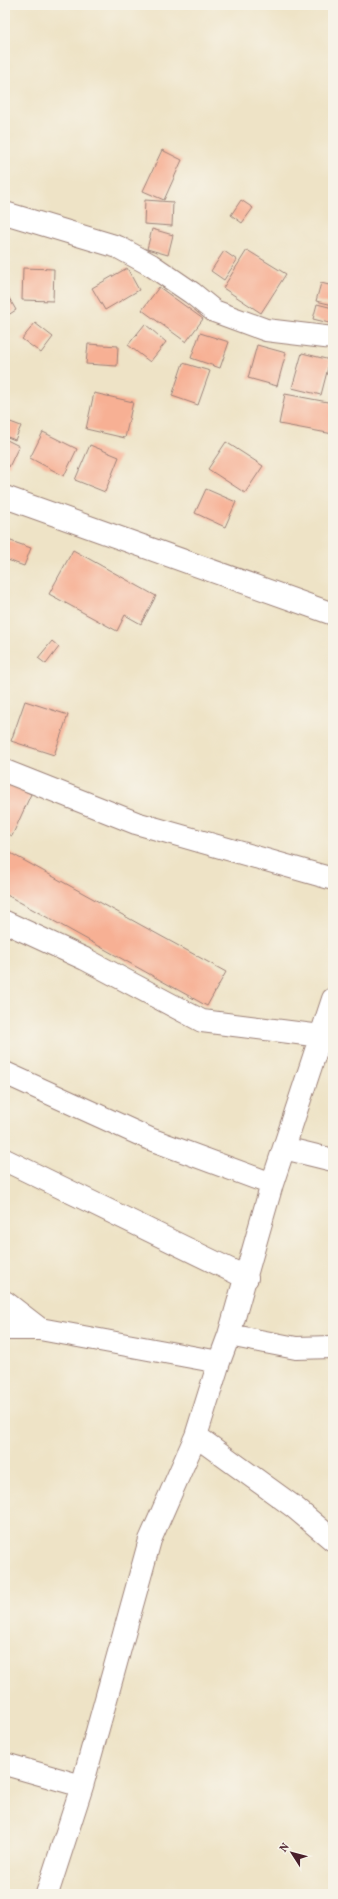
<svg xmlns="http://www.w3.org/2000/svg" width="338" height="1899" font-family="Vollkorn,serif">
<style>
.building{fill:#f7b094}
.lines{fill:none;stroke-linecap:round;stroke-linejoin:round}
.street-casing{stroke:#9c8178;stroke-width:24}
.secondary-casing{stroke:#9c8178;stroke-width:24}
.street{stroke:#fff;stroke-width:22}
.secondary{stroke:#fff;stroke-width:22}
</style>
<rect width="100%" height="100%" fill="#f7f3e8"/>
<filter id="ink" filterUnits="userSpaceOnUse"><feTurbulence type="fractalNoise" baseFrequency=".025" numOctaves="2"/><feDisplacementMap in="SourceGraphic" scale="8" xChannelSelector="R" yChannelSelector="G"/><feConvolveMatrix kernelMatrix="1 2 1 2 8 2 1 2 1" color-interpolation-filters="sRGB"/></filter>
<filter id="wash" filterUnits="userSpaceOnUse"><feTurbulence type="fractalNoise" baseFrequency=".012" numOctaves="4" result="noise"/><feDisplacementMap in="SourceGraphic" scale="16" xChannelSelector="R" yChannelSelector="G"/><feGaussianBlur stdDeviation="0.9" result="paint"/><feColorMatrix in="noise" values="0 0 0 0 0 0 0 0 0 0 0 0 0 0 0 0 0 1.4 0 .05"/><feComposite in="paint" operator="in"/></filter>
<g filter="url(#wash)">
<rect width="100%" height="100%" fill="#eee3c6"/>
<g id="blocks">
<path class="building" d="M162 150 182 160 164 200 143 191Z
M145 200 173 202 172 226 144 224Z
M241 200 253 208 242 223 231 215Z
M152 229 173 235 168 255 147 249Z
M247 250 286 274 261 313 223 288Z
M224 251 237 260 224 280 211 271Z
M23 268 54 269 53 301 22 300Z
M127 268 139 290 105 310 92 288Z
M321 283 333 286V305L316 301Z
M159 287 203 319 186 342 142 310Z
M5 291 16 310 5 317Z
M317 304 333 308V324L313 319Z
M35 323 53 337 41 353 22 339Z
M145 324 166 342 150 362 128 345Z
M200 333 229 342 220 368 191 358Z
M88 344 118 346 117 366 86 364Z
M257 345 286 353 277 386 248 378Z
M302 353 330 360 321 395 292 388Z
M183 363 210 371 198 405 172 396Z
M94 393 133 402 125 438 86 429Z
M285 394 333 403V434L279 424Z
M5 420 21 426 15 440 5 436Z
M43 432 77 449 64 476 30 458Z
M5 439 19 446 9 467 5 465Z
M226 442 263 466 245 493 208 469Z
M90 445 119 457 105 492 75 480Z
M206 489 236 502 225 527 195 513Z
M5 539 31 548 24 566 5 559Z
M73 550 156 596 141 624 125 615 117 631 49 594Z
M52 641 59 647 46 664 38 658Z
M25 701 68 715 54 755 11 741Z
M5 782 31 794 12 836 5 832Z
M5 850 226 972 207 1006 5 894Z"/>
</g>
</g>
<g filter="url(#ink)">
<use href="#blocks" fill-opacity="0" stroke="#9c8178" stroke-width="1"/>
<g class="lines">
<g class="street-casing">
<path id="street" d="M5 213 118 247 151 265 192 293 214 311 233 318 266 330 333 338
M5 771 136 823 333 879
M5 922 85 959 202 1021 321 1036 333 1041
M5 1073 150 1139 272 1184
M284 1148 333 1160
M5 1160 247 1278
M5 1302 40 1329
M5 1329H40L219 1362
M229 1335 296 1348 333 1347
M196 1436 294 1507 333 1540
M5 1764 82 1786
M47 1894 82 1786 150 1540 196 1436 219 1362 229 1335 272 1184 333 999"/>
</g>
<g class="secondary-casing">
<path id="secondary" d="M5 497 333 614"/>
</g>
<use href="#street" class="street"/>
<use href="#secondary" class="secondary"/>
</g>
</g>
<rect width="338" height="1899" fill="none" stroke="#f7f3e8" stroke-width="20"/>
<g transform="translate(292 1853) rotate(306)" stroke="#f7f3e8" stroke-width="3" paint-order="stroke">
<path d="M0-3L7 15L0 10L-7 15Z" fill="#4a1f2b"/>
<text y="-6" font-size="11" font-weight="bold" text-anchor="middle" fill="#4a1f2b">N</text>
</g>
</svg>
